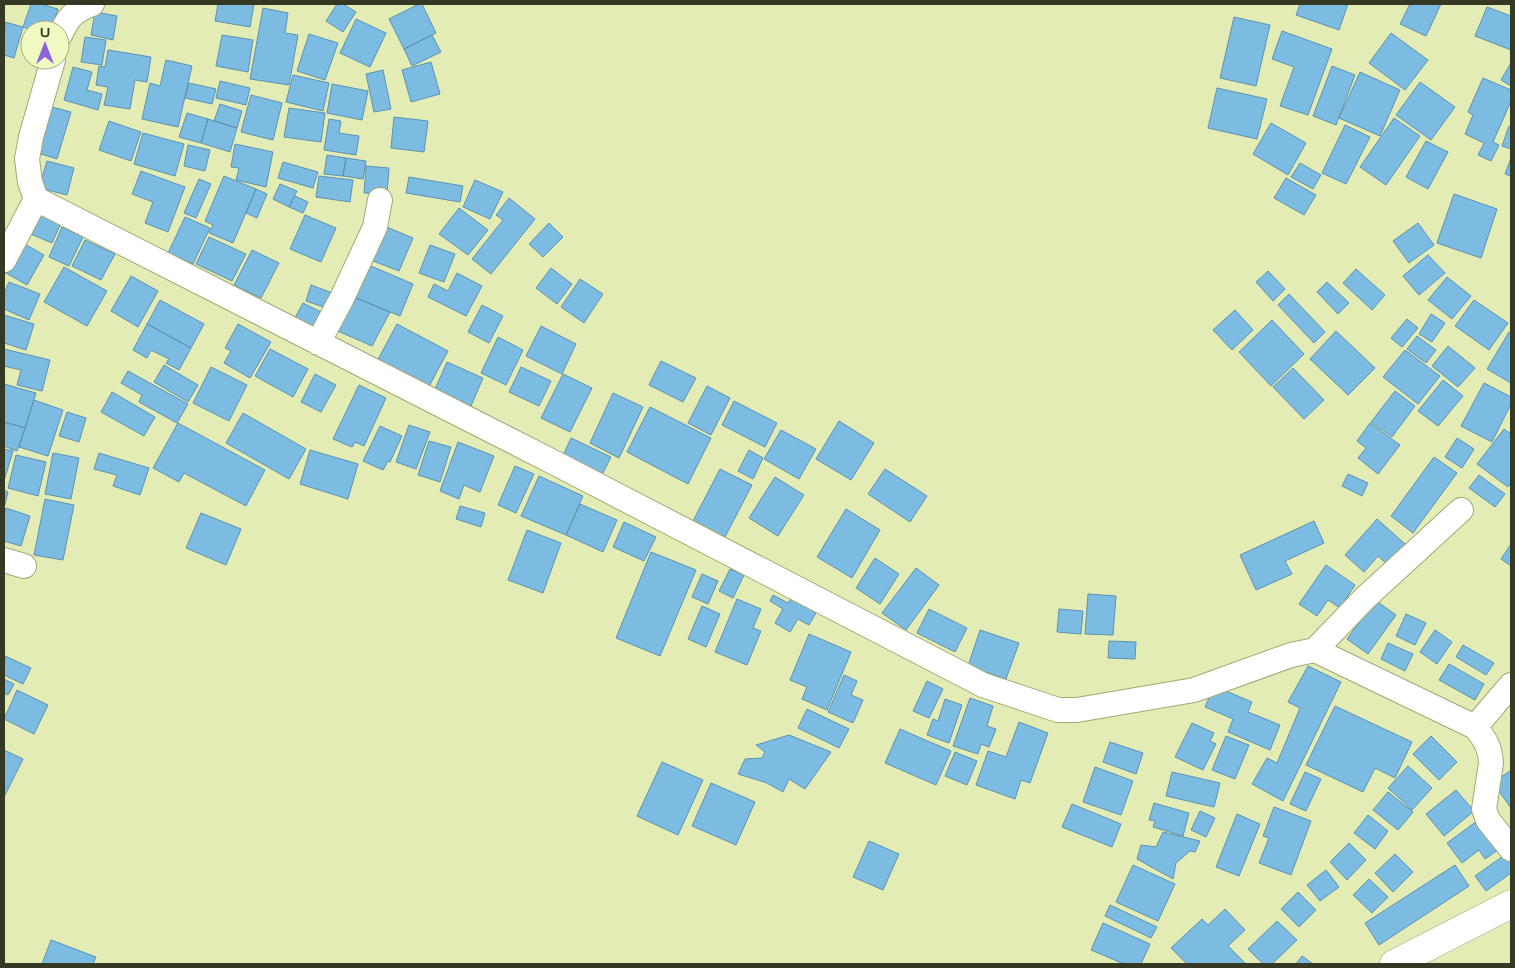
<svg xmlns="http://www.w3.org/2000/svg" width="1515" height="968" font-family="'Varela Round',sans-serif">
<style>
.building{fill:#7cbbe2;stroke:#5d92b2}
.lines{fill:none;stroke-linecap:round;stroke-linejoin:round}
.minor-casing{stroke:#a0a974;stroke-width:26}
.secondary-casing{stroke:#a0a974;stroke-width:29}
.minor{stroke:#fff;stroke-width:24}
.secondary{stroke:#fff;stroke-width:28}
</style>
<rect width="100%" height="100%" fill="#e2ecb4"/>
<path class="building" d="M31 4H40L58 9 51 30H32L23 27Z
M218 4H254L250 27 215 21Z
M337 4H343L356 12 343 32 326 21Z
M419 4H422L436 33 404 49 389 19Z
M1300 4H1348L1339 30 1296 15Z
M1410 4H1441L1426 36 1400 24Z
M1487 7 1511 16V50L1475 36Z
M263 8 288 13 285 33 298 35 289 85 250 79Z
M95 12 117 16 113 40 91 35Z
M1234 17 1270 25 1256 86 1220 78Z
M356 19 386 33 370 67 340 53Z
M5 22 23 27 14 58 4 55Z
M1282 31 1332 49 1308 115 1280 106 1294 67 1272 59Z
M1391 33 1428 60 1405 90 1369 63Z
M309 34 338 43 325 80 297 71Z
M222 35 253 40 248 72 216 66Z
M432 35 441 52 412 66 404 49Z
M85 37 106 40 102 65 81 62Z
M108 50 151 57 147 82 135 80 130 109 104 105 108 87 96 85 99 66 105 67Z
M166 60 192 66 178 127 142 119 150 83 160 86Z
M431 62 440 94 411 102 402 70Z
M1511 63V86L1501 80Z
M1332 66 1355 75 1336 125 1313 116Z
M73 67 92 72 87 90 102 94 98 110 64 100Z
M383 70 391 109 374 112 366 74Z
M1360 72 1400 90 1380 136 1339 118Z
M293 75 329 83 323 111 286 102Z
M1483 78 1511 90V101L1493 142 1499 145 1491 161 1478 155 1484 143 1465 134 1473 115 1468 112Z
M220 81 250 88 246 105 216 98Z
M1420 82 1455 107 1431 140 1396 115Z
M189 83 216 89 212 104 185 98Z
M332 84 368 91 362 120 327 113Z
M1217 88 1267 99 1257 139 1208 128Z
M251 95 282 103 273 140 241 132Z
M220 104 242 111 237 128 214 121Z
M48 106 71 112 57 159 35 152Z
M289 108 325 113 321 142 284 137Z
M187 113 208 119 201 143 179 137Z
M394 117 428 121 424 152 391 148Z
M1394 118 1420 136 1386 185 1360 167Z
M208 119 237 128 230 152 201 143Z
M329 119 341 121 339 133 359 136 356 155 324 150Z
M109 121 141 132 131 161 99 150Z
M1271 123 1306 143 1288 175 1253 154Z
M1345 125 1370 137 1346 184 1322 173Z
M1509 126 1511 127V149L1502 146Z
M143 133 184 144 175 176 134 164Z
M1426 141 1448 152 1428 189 1406 177Z
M235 144 273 152 266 187 236 180 239 168 231 167Z
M188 145 210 150 205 171 184 166Z
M327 155 346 158 343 176 324 174Z
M346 158 366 161 363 179 343 176Z
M1511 158V176L1505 174Z
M47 161 74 168 67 195 39 188Z
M283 162 318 172 313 188 278 178Z
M1300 163 1321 175 1313 189 1291 177Z
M366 166 389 168 387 194 364 193Z
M141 171 185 187 168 232 145 223 153 202 132 194Z
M224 176 256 189 233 243 209 233 213 225 205 221Z
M319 176 353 180 350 202 316 197Z
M409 177 463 186 460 202 406 193Z
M1286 178 1316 195 1304 215 1274 198Z
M199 179 211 184 196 218 184 213Z
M475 180 503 192 490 219 463 207Z
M280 184 297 191 289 207 273 199Z
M256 189 267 194 257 218 246 213Z
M1454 194 1497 209 1481 258 1437 243Z
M295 196 308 202 303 213 289 207Z
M509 198 535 219 491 274 472 259 503 220 496 215Z
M459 208 488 230 468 255 439 234Z
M37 212 61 223 52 243 28 233Z
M305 215 336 228 321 262 290 249Z
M185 217 210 228 193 264 168 253Z
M549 223 563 237 543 257 529 244Z
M1418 223 1434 245 1409 263 1393 241Z
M382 225 413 238 399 271 368 259Z
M62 227 83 237 69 266 49 257Z
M209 237 246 254 232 281 196 264Z
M85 240 115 254 101 280 72 266Z
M21 242 44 255 27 285 4 272Z
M430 245 455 254 444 282 419 273Z
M252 250 279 263 261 298 234 285Z
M1428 255 1445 273 1419 295 1403 276Z
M364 263 413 284 400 316 349 295Z
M64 267 107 291 87 326 44 302Z
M551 268 572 284 557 304 536 288Z
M1356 269 1385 295 1372 310 1343 283Z
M1268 271 1285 289 1273 301 1256 282Z
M457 273 482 286 466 316 428 297 434 284 448 291Z
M131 276 158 291 138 327 111 311Z
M1447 277 1471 296 1452 319 1428 300Z
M580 279 603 294 584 323 561 307Z
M9 282 40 294 29 320 4 309V294Z
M1327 282 1349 303 1338 314 1317 292Z
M311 285 335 294 329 309 306 301Z
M1289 294 1325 332 1314 343 1278 305Z
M349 295 390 312 372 346 333 329Z
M160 300 204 324 191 348 147 324Z
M1474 300 1508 323 1489 350 1455 326Z
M303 303 329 316 318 336 292 323Z
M482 305 503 316 489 343 468 332Z
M1235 310 1253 330 1232 350 1213 330Z
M1431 314 1445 323 1432 342 1419 334Z
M4 315 34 324 26 350 4 343Z
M1407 319 1418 328 1402 347 1391 338Z
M1272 320 1304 354 1271 386 1239 352Z
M147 324 191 348 179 370 166 363 169 359 151 350 147 358 133 350Z
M238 324 271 342 250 378 224 363 231 351 225 348Z
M397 324 448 351 426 392 375 365Z
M541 326 576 344 562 374 526 356Z
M1336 331 1375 368 1348 395 1310 359Z
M1509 332 1511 334V383L1487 369Z
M1417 336 1436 350 1426 363 1407 349Z
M498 337 523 350 506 385 481 373Z
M1448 346 1475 368 1458 387 1432 366Z
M4 349 50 360 42 391 17 385 21 370 4 366Z
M270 349 308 369 293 397 255 376Z
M1405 350 1440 376 1418 404 1383 377Z
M661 361 696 378 683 402 649 385Z
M447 362 483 378 471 406 435 389Z
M164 365 198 385 188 402 154 382Z
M211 367 247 385 229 421 193 403Z
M521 367 551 381 539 406 509 392Z
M1293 368 1324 400 1304 419 1273 387Z
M128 371 188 404 177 423 139 402 142 395 121 383Z
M315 374 336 385 321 412 301 402Z
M563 374 592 388 570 432 541 418Z
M1443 380 1463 396 1438 426 1418 411Z
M1484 383 1511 397V404L1492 442 1461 426Z
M4 384 36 393 25 428 4 422Z
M359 385 386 398 364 446 355 442 352 447 333 439Z
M707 386 730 398 711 435 688 423Z
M1395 391 1415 406 1392 437 1371 422Z
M112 392 155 417 144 436 101 412Z
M613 393 643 407 619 458 590 443Z
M34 400 63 410 48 456 19 447Z
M734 401 777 423 765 447 722 425Z
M650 407 711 438 688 484 627 452Z
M67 412 86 418 79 442 59 436Z
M243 413 306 449 289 479 226 443Z
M839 421 874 443 851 480 816 459Z
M4 422 25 428 17 451 4 446Z
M178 423 265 470 246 506 184 473 179 482 153 468Z
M1370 423 1400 445 1378 474 1358 458 1366 448 1357 441Z
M409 425 430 432 416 469 396 462Z
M380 426 402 436 390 462 388 461 383 470 363 461Z
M1504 429 1511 434V482L1508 487 1477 464Z
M781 430 816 449 799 479 764 459Z
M571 438 611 457 599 481 560 462Z
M1457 438 1474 449 1462 468 1445 457Z
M429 441 451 447 440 482 418 475Z
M458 442 494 456 480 492 464 485 459 499 440 491Z
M4 449 13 451 4 481Z
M310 450 358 464 348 499 300 484Z
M749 450 763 458 753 479 738 471Z
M53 453 79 458 71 499 45 494Z
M99 453 149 468 140 495 113 486 117 475 94 469Z
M16 455 46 462 38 496 8 488Z
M1434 457 1457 473 1413 533 1391 516Z
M515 466 534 474 516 513 498 505Z
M720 469 752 485 725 537 693 521Z
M885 469 927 496 910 522 868 494Z
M1348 474 1368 483 1362 496 1342 486Z
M1479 475 1505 494 1495 507 1469 488Z
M539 476 583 496 566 535 521 516Z
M775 477 804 495 778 536 749 518Z
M4 490 8 492 4 508Z
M45 499 74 505 63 560 34 555Z
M580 504 617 520 603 552 566 535Z
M460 506 485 513 481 527 456 519Z
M6 508 30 516 21 546 4 541V514Z
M846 509 880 530 852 578 817 557Z
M201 513 241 529 226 565 186 548Z
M1377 519 1405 544 1387 564 1378 556 1364 572 1345 555Z
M1314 521 1324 543 1285 561 1292 574 1256 590 1240 555Z
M624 522 656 537 644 561 613 547Z
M527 530 561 543 543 593 508 580Z
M1511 544V566L1501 559Z
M651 552 696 570 660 656 616 638Z
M875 558 899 574 880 604 856 588Z
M1326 565 1355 585 1340 608 1328 600 1317 616 1299 604Z
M916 568 939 585 906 630 882 613Z
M730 569 744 575 733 598 719 591Z
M702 574 718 581 708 604 692 597Z
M1088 594 1116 596 1113 635 1085 634Z
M773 595 788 603 792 597 817 611 809 625 798 619 790 632 775 623 783 609 770 601Z
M737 599 761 609 753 628 761 631 747 665 715 652Z
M1375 600 1396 615 1368 654 1347 639Z
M702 606 720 614 706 647 688 639Z
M929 609 967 628 955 652 917 633Z
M1059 609 1083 611 1081 634 1057 632Z
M1406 614 1426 623 1415 645 1396 636Z
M980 630 1019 643 1006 679 968 666Z
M1435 630 1452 642 1437 664 1420 652Z
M809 634 851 652 827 710 802 699 807 687 790 680Z
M1109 641 1136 642 1135 659 1108 658Z
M1388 643 1413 654 1405 671 1381 659Z
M1463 645 1494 663 1486 675 1456 657Z
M5 656 31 668 23 684 4 675Z
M1449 664 1484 684 1475 700 1439 680Z
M1308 666 1341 682 1283 801 1252 784 1267 758 1277 763 1300 708 1288 702Z
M844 675 857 681 851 695 863 700 853 723 828 712Z
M4 679 14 684 8 695 4 693Z
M927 681 943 689 929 718 913 711Z
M1214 686 1252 702 1248 712 1280 725 1270 750 1228 732 1233 719 1205 707Z
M17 690 48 705 34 734 4 719Z
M970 698 993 706 987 726 996 729 989 747 981 744 978 754 953 746Z
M945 699 962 705 949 743 927 735 933 719 938 721Z
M1335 706 1412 742 1395 778 1375 768 1363 792 1306 765Z
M807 709 849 729 839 748 798 728Z
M1019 722 1048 733 1030 783 1021 780 1015 799 976 785 988 751 1006 757Z
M1192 723 1214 733 1210 741 1216 744 1203 770 1175 757Z
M900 729 951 751 936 785 885 763Z
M789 735 831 752 805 789 789 779 783 792 767 783 738 774 745 759 762 758 765 752 756 745Z
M1226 736 1249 745 1235 779 1212 770Z
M1431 736 1457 762 1439 780 1413 754Z
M1110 742 1143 753 1136 774 1103 762Z
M4 750 23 759 4 797Z
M955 752 977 761 967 785 945 776Z
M662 762 703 780 678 835 637 816Z
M1408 766 1432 788 1412 810 1388 788Z
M1095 767 1133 781 1121 815 1083 802Z
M1511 770V808L1493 783Z
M1172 772 1220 783 1214 807 1166 796Z
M1305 772 1321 779 1306 811 1290 804Z
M711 783 755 802 736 845 692 826Z
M1456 790 1474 811 1444 836 1426 814Z
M1388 792 1413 812 1398 830 1373 810Z
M1154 803 1189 813 1183 836 1153 827 1155 821 1149 820Z
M1072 804 1121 824 1112 847 1062 827Z
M1274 807 1311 821 1291 875 1259 863 1269 838 1263 836Z
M1200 811 1215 818 1206 837 1191 830Z
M1237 814 1260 824 1239 876 1216 867Z
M1368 815 1388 831 1375 849 1354 833Z
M1477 821 1498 850 1485 859 1479 850 1462 863 1447 843Z
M1163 832 1200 841 1195 852 1190 851 1176 863 1173 879 1137 859 1141 845 1156 847Z
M869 841 899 854 883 890 853 877Z
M1349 843 1366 860 1347 880 1330 862Z
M1395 854 1413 872 1393 892 1375 873Z
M1506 854 1511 862V873L1486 891 1475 876Z
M1133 865 1175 884 1158 921 1116 902Z
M1455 865 1469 886 1379 945 1365 923Z
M1326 870 1339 887 1320 901 1307 885Z
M1369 879 1388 897 1372 913 1353 895Z
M1298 892 1316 910 1299 927 1281 909Z
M1110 905 1157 927 1151 938 1105 916Z
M1225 909 1245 930 1228 946 1246 964H1187L1171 948 1202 919 1208 925Z
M1277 921 1297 940 1272 964H1263L1248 949Z
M1103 923 1150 944 1141 964H1124L1091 950Z
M51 940 96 957 93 964H42Z
M1302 956 1313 964H1296Z"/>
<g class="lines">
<g class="minor-casing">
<path id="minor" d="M60 35C68 18 73 11 92 4
M53 60 31 137 27 159 30 182 36 199 555 463 983 685 1058 710H1077L1194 690 1291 655 1315 650 1475 727C1485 739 1490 747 1491 763L1484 809 1488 820 1511 849
M4 260 36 199
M318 343 342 298 375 227 380 200
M4 560 24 566
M1315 650 1365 598 1461 510
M1475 727 1511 685"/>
</g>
<g class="secondary-casing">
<path id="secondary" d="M1394 964 1511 904"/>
</g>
<use href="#minor" class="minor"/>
<use href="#secondary" class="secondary"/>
</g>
<rect width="1515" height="968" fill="none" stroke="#353822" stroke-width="10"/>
<g transform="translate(45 45)"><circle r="24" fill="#eff9c1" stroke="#a5ac81"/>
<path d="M0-4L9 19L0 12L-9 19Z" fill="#8c62dd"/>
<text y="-8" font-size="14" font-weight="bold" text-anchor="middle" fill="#353822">U</text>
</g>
</svg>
